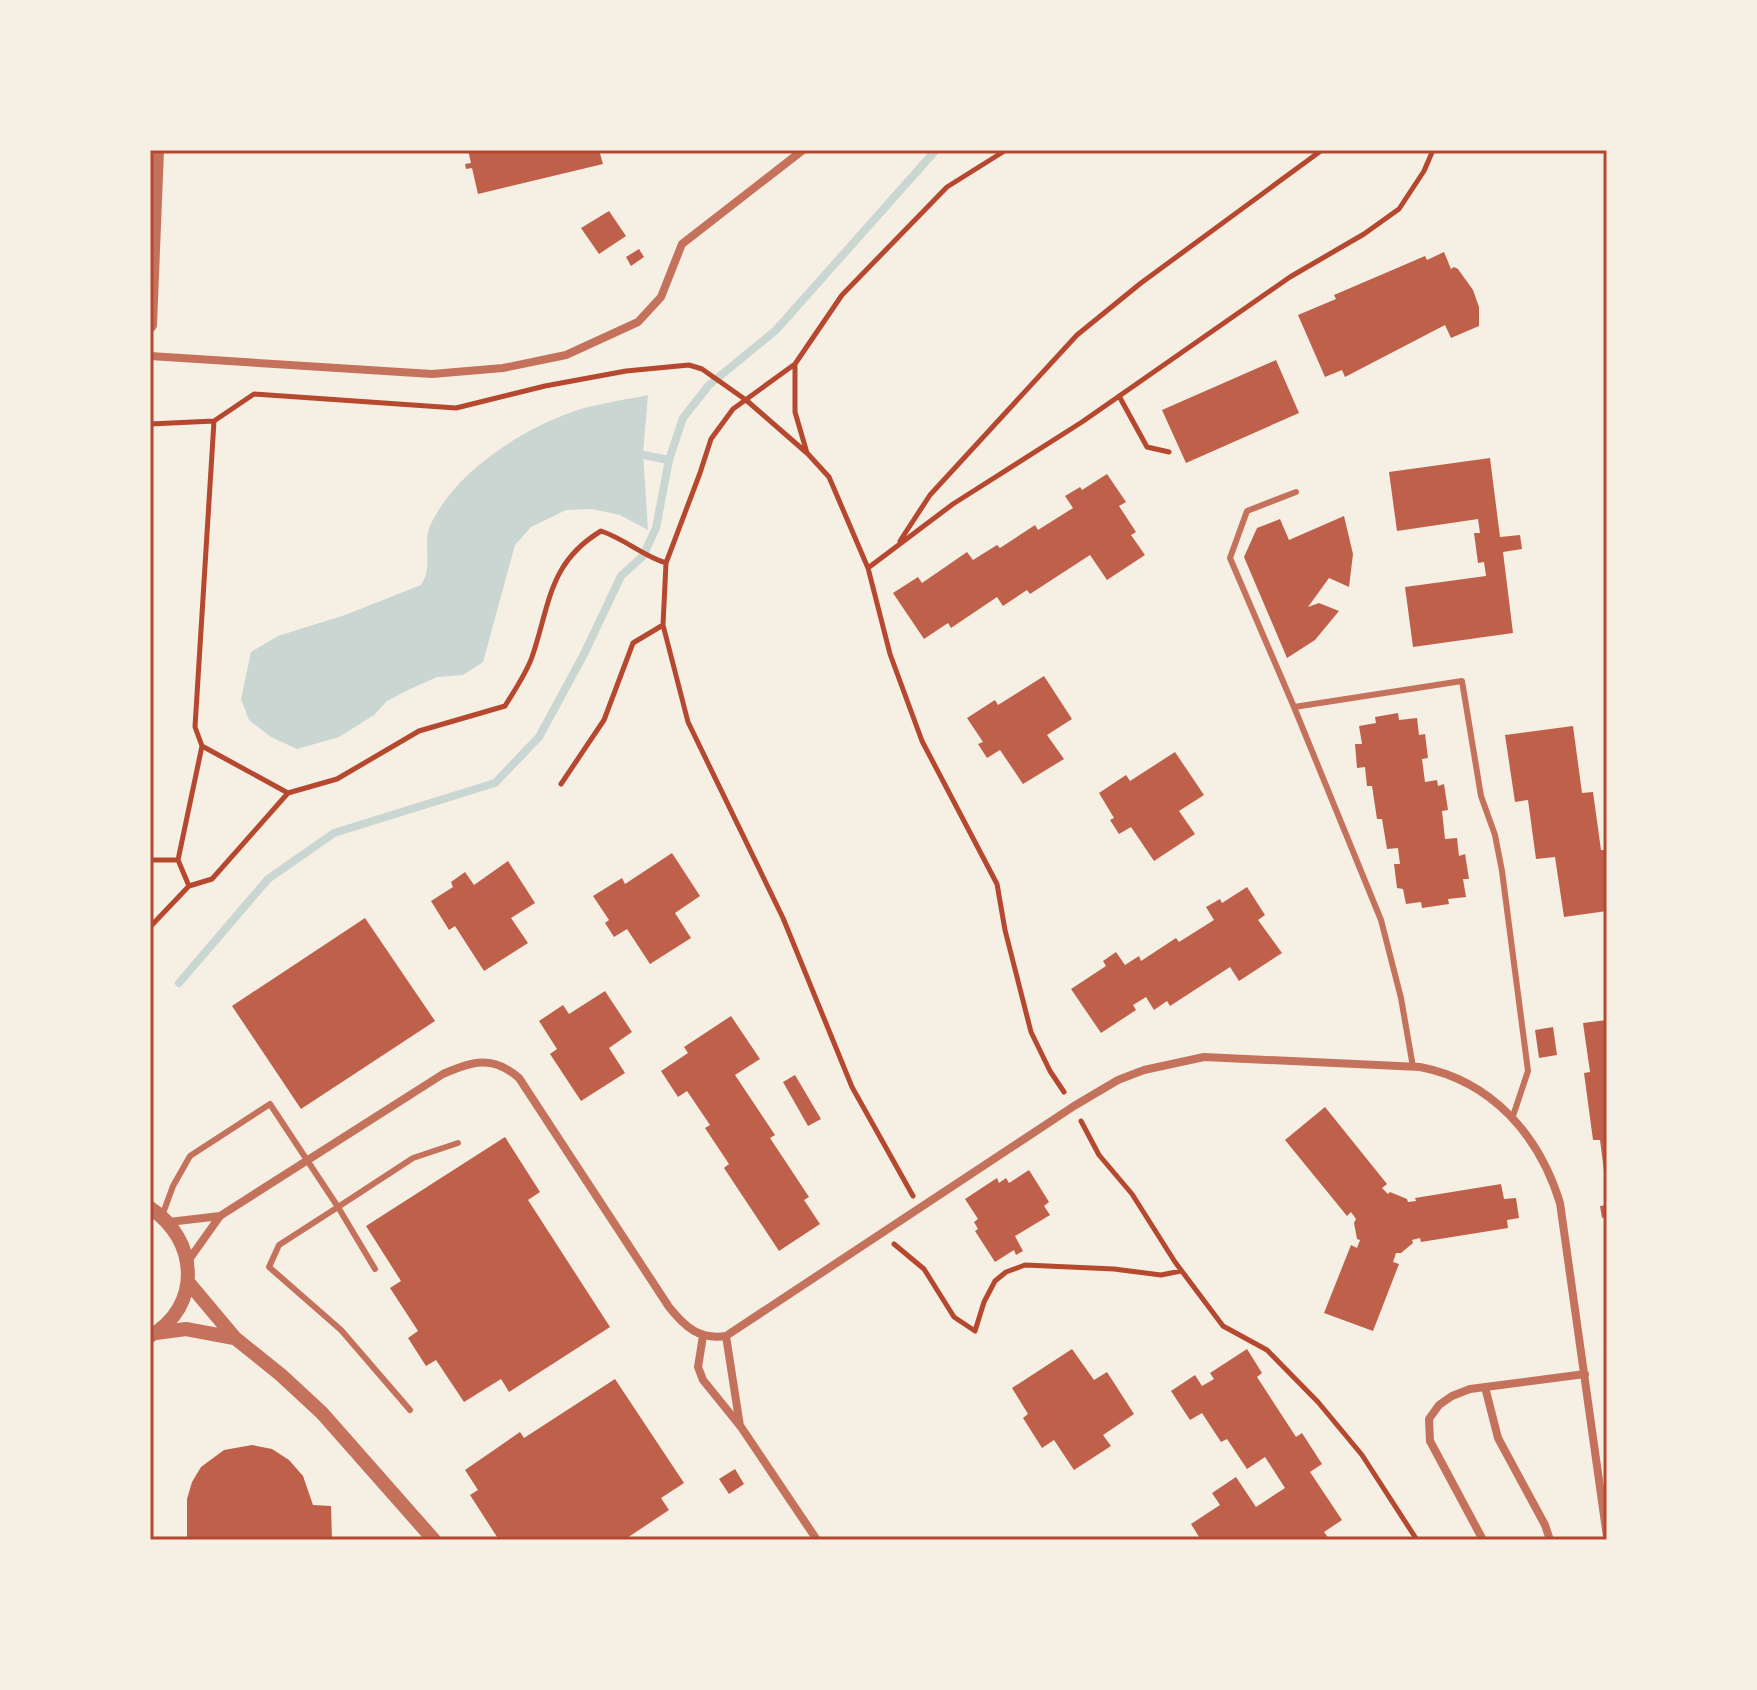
<svg xmlns="http://www.w3.org/2000/svg" width="1757" height="1690" font-family="Raleway,sans-serif">
<style>
.water{fill:#c9d6d2}
.lines{fill:none;stroke-linecap:round;stroke-linejoin:round}
.stream{stroke:#c9d6d2;stroke-width:8}
.building{fill:#bf614a}
.path{stroke:#b5482f;stroke-width:5}
.service{stroke:#c5725c;stroke-width:6}
.minor{stroke:#c5725c;stroke-width:8}
.tertiary{stroke:#c5725c;stroke-width:14}
.neatline{fill:none;stroke:#b5482f;stroke-width:3}
</style>
<rect width="100%" height="100%" fill="#f6efe4"/>
<path class="water" d="M648 395 643 453 648 530 620 515 592 509 566 510 531 527 515 545 483 662 463 675 437 677 408 690 387 701 374 715 339 737 297 749 271 737 249 720 241 699 251 652 278 636 345 615 421 585C434 566 422 545 430 526 453 475 513 435 564 415 590 404 621 401 648 395Z"/>
<g class="lines">
<path class="stream" d="M634 453 669 460
M179 983 268 879 334 833 495 783 539 737 584 654 621 576 643 556 656 528 669 460 683 418 709 385 776 330 936 150"/>
</g>
<path class="building" d="M468 150H599L603 164 478 194 472 168 466 169 465 164 471 163Z
M609 211 626 236 599 254 581 228Z
M639 249 644 257 631 266 626 257Z
M1444 252 1451 269 1454 267 1458 269 1473 290 1479 307V326L1451 338 1445 325 1345 377 1342 370 1325 377 1298 315 1336 299 1334 295 1425 256 1427 260Z
M1276 360 1299 413 1186 463 1162 410Z
M1490 458 1500 537 1520 535 1522 549 1503 552 1513 633 1413 647 1405 587 1486 576 1484 562 1478 563 1474 533H1480L1478 519 1397 531 1389 472Z
M1107 474 1126 502 1119 506 1136 532 1131 535 1145 555 1107 580 1090 555 1030 594 1027 590 1003 606 997 597 951 628 948 623 924 639 893 593 918 577 922 583 967 552 973 560 997 545 1000 548 1035 525 1038 530 1073 508 1065 496 1080 487 1082 490Z
M1344 516 1353 554 1349 587 1329 578 1308 607 1319 603 1339 611 1315 640 1287 658 1244 557 1257 528 1280 519 1289 540Z
M1044 676 1072 719 1047 735 1064 759 1023 784 1000 750 987 758 978 744 983 742 967 718 995 700 998 705Z
M1398 713 1399 720 1417 718 1419 735 1425 734 1428 758 1422 759 1425 782 1437 780 1438 786 1444 784 1448 810 1442 811 1445 839 1457 838 1459 856 1465 854 1469 879H1463L1466 897 1448 899 1449 904 1422 908 1421 902 1406 904 1403 889 1397 888 1394 864H1400L1398 848 1387 849 1382 819H1377L1372 786H1367L1365 767 1357 768 1355 744H1362L1359 726 1376 723 1375 717Z
M1573 726 1582 793 1593 792 1601 850H1607V911L1564 917 1555 857 1536 859 1528 800 1515 802 1505 735Z
M1175 752 1204 795 1179 811 1195 834 1154 861 1131 827 1119 834 1110 820 1114 818 1099 793 1126 775 1130 781Z
M672 853 700 896 675 913 691 938 650 964 627 929 614 937 605 923 609 920 593 896 622 878 625 884Z
M508 861 535 903 511 918 528 943 484 971 455 926 449 930 431 901 453 887 451 882 465 872 474 885Z
M1247 887 1265 915 1258 920 1282 953 1239 981 1230 967 1170 1006 1167 1001 1154 1010 1146 997 1133 1005 1136 1010 1101 1033 1071 989 1106 966 1103 961 1116 952 1125 965 1139 956 1141 961 1176 938 1179 942 1214 920 1206 907 1220 899 1222 903Z
M365 918 435 1021 301 1109 232 1006Z
M605 991 632 1032 609 1048 625 1073 581 1101 550 1054 557 1049 539 1021 563 1005 569 1014Z
M731 1016 760 1059 735 1075 775 1135 770 1138 809 1197 804 1200 820 1224 779 1251 724 1168 729 1164 705 1128 710 1125 687 1091 678 1097 661 1071 688 1053 684 1047Z
M1607 1020V1179H1605L1600 1140H1593L1584 1073 1590 1072 1583 1023Z
M1553 1027 1557 1055 1539 1058 1535 1030Z
M795 1075 821 1119 808 1126 783 1082Z
M1325 1107 1387 1184 1382 1188 1388 1194 1390 1192 1407 1199 1408 1202 1416 1201 1415 1198 1501 1184 1504 1199 1516 1198 1519 1218 1507 1220 1508 1228 1421 1242 1420 1238 1412 1240 1413 1243 1401 1253H1396L1393 1262 1399 1264 1373 1331 1324 1313 1351 1245 1357 1248 1360 1240 1357 1239 1354 1223 1356 1219 1351 1212 1347 1216 1285 1140Z
M505 1137 540 1192 528 1200 610 1327 509 1392 501 1379 464 1402 436 1360 426 1366 408 1338 418 1331 390 1288 401 1281 366 1226Z
M1029 1170 1049 1202 1044 1206 1050 1215 1015 1236 1023 1251 1016 1255 1014 1250 995 1262 975 1231 978 1229 974 1222 978 1219 965 1199 997 1178 999 1183 1006 1178 1009 1183Z
M1607 1205V1217L1602 1218 1600 1206Z
M1072 1349 1094 1380 1107 1372 1134 1414 1103 1435 1111 1446 1074 1470 1054 1440 1042 1448 1023 1418 1028 1414 1012 1388Z
M1247 1349 1262 1373 1257 1377 1296 1437 1302 1433 1322 1464 1310 1472 1342 1520 1324 1532 1330 1540 1224 1538 1201 1540 1191 1524 1220 1505 1212 1493 1236 1477 1256 1507 1285 1488 1265 1457 1247 1469 1227 1439 1221 1442 1202 1413 1190 1420 1171 1391 1195 1375 1202 1386 1214 1379 1210 1373Z
M615 1379 684 1483 661 1498 669 1510 624 1540H499L470 1495 478 1490 465 1470 520 1432 524 1438Z
M252 1445 272 1449 289 1460 303 1476 313 1505 331 1506 332 1540H187V1499L192 1482 201 1467 224 1450Z
M735 1469 744 1484 729 1494 719 1479Z"/>
<g class="lines">
<path class="path" d="M795 364V412L807 453
M1119 396 1147 447 1169 452
M214 421 254 394 456 408 545 386 626 371 689 365 702 369 746 400 808 454 829 477 868 568 890 654 922 741 997 884 1005 930 1031 1032 1050 1071 1064 1092
M150 424 214 421 195 727 202 746 288 793 337 779 419 731 505 706C514 691 526 674 532 657 550 605 548 563 601 531 625 539 643 556 666 563
M900 541 930 495 1077 335 1141 283 1322 150
M868 568 953 504 1082 422 1290 277 1364 234 1399 209 1424 171 1433 150
M561 784 604 720 633 643 663 625
M150 860H178L189 886 212 879 288 793
M178 860 202 746
M150 927 189 886
M1081 1121 1099 1155 1132 1194 1175 1262 1223 1326 1267 1350 1318 1402 1362 1455 1417 1540
M913 1196 852 1087 783 918 688 722 663 625 666 563 700 473 711 439 733 409 795 364 842 295 947 187 1006 150
M894 1244 924 1269 954 1317 975 1331 984 1302 995 1281 1006 1272 1025 1265 1114 1269 1161 1275 1181 1271"/>
<path class="service" d="M1294 707 1230 558 1247 511 1296 492
M1413 1067 1401 998 1381 920 1294 707 1462 681 1481 796 1495 835 1502 871 1528 1071 1513 1116
M162 1216 173 1186 190 1156 270 1104 338 1207 279 1245 269 1267 341 1330 410 1410
M375 1269 338 1207 413 1158 458 1143"/>
<path class="minor" d="M150 356 432 374 503 368 566 355 638 322 661 297 682 244 803 150
M169 1222 220 1216
M188 1261 220 1216 443 1074C472 1061 493 1055 519 1078L669 1307C685 1327 699 1340 726 1336L1074 1106 1118 1080 1144 1070 1204 1057 1420 1067C1492 1081 1539 1135 1560 1203L1607 1537
M703 1336 698 1367 703 1380 741 1427 817 1540
M726 1336 740 1426
M1485 1387 1498 1438 1545 1525 1550 1540
M1483 1540 1430 1441 1429 1419 1439 1405 1452 1396 1470 1389 1585 1374"/>
<path class="tertiary" d="M150 325 157 150
M150 1208C198 1239 203 1306 150 1336
M188 1282 235 1338 281 1375 322 1413 434 1540
M156 1333 186 1329 234 1338"/>
</g>
<rect width="1757" height="1690" fill="none" stroke="#f6efe4" stroke-width="304"/>
<rect x="152" y="152" width="1453" height="1386" class="neatline"/>
</svg>
